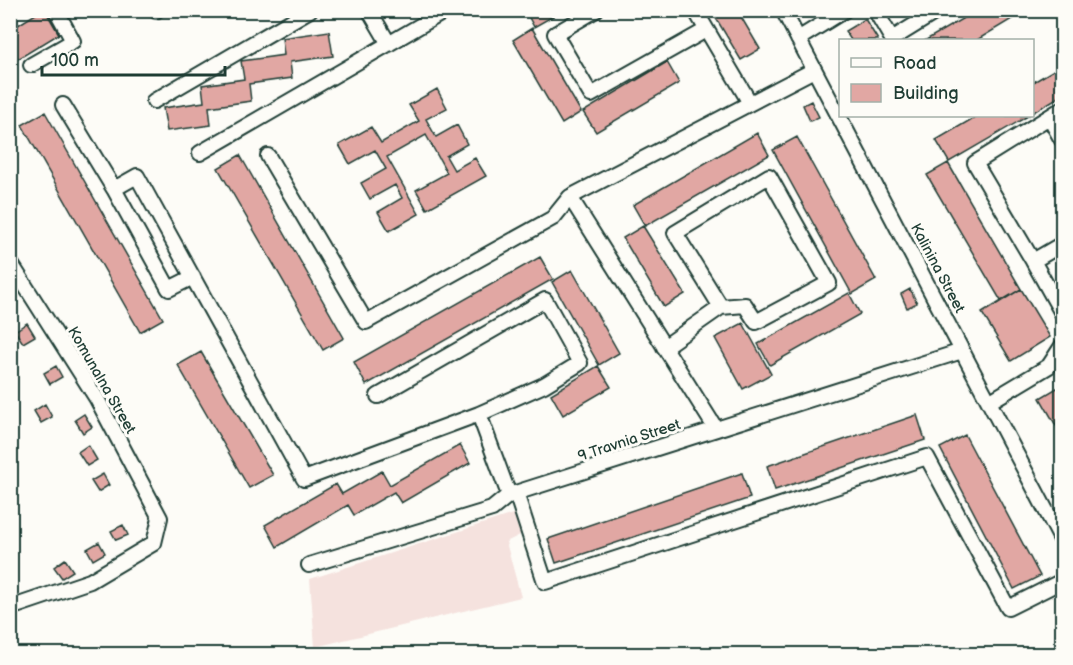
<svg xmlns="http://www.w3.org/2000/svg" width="1073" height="665" font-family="'Balsamiq Sans',sans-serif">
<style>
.built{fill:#f5e2de}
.building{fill:#e1a7a3;stroke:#1f3d34;stroke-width:1.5}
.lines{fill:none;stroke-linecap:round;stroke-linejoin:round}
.minor-casing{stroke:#1f3d34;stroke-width:18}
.minor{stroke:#fdfcf7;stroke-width:14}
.labels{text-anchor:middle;stroke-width:6;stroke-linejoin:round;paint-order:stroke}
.street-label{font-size:15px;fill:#1f3d34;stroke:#fdfcf7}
</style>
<rect width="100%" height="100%" fill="#fdfcf7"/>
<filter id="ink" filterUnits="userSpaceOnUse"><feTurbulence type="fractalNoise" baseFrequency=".0167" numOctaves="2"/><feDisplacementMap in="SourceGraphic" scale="12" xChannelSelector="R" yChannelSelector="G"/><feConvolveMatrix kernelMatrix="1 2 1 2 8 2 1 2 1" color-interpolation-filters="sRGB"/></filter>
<g filter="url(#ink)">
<path class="built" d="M516 513 520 535 506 542 521 597 315 647 310 579Z"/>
<path class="building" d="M42 10H45L59 34 18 59 10 46V30Z
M525 10H564L534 27Z
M711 10H737L760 49 741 60Z
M977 10H1027L977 40H926Z
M865 19 878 40H851L845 31Z
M532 28 581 112 562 124 513 40Z
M329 31 333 56 290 62 292 78 249 84 251 101 209 107 211 125 167 131 163 108 204 102 202 85 244 79 241 61 284 55 282 38Z
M667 62 679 83 596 132 583 112Z
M1062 65V95L1032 113V83Z
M437 89 447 108 426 119 436 137 457 125 467 144 446 156 454 170 475 158 486 176 427 209 416 190 447 173 426 135 387 157 419 214 389 231 378 212 402 198 395 185 370 199 361 183 386 169 375 150 350 164 339 145 371 127 381 143 419 121 409 105Z
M811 101 819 117 810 121 803 105Z
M45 112 163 319 140 332 22 125Z
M977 116H1028L949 162 936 140Z
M757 133 769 155 645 226 633 205Z
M797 137 876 280 852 294 773 150Z
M240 155 344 338 323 350 218 168Z
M948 163 1021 289 1001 301 927 175Z
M643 226 685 294 664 307 623 238Z
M540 257 553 279 366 385 354 362Z
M572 270 619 353 599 365 552 282Z
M910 289 917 303 907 308 901 294Z
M1021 289 1050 337 1011 361 982 313Z
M849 293 860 314 770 365 758 344Z
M27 323 35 336 23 343 15 331Z
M743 323 771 374 743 389 715 338Z
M201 352 273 475 249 488 178 365Z
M56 366 62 377 50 384 44 373Z
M598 366 611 387 563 415 551 394Z
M1062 385V436L1040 398Z
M45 404 52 417 41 423 34 411Z
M84 414 92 427 83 433 75 420Z
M917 415 925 440 775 490 767 466Z
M965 435 1040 576 1014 589 940 448Z
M88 445 97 460 87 466 78 452Z
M460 445 470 463 401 503 394 492 354 515 348 505 277 547 265 525 336 484 342 494 382 471 390 485Z
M742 473 750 498 556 563 548 539Z
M103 474 109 485 98 492 91 481Z
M123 525 128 535 116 540 111 531Z
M99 542 105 553 93 560 87 549Z
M65 559 73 571 62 578 54 567Z"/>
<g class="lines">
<g class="minor-casing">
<path id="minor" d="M369 10 389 44
M596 10 555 34 591 95 706 30
M695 10 750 103
M783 10 1062 541
M875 10 892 39 939 10
M156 11 157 10
M798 39 845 10
M31 65 73 41 56 10
M154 101 310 10
M63 105 114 189
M1062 109 975 163 1033 261 1062 244
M1049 117 1062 140
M200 153 447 10
M268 156 366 322 553 218 570 197
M1033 261 1062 313
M10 262 97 399 160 518 154 543 90 581 10 608
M193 277 169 289 114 189 137 176 304 479 479 414
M664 347 721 307 675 233 769 176 829 283 756 322 745 305 721 307
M378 396 545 300 580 363 544 385 479 414 509 495
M989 402 1049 366 1062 346
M716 429 570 197 814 70
M516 493 545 582 927 457 1008 608 1062 581
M309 565 492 509 509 495 962 351"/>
</g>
<use href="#minor" class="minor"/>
</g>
</g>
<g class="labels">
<g class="street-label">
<text transform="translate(938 268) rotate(62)" y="5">Kalinina Street</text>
<text transform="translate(102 380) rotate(60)" y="5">Komunalna Street</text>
<text transform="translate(629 440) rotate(-18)" y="5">9 Travnia Street</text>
</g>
</g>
<rect width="1073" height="665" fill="none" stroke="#fdfcf7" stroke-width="36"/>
<rect x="18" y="18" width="1037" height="629" fill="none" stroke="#1f3d34" stroke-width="2" filter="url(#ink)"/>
<rect x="839" y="39" width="195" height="78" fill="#fdfcf7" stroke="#a4b0a9" stroke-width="1.5"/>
<rect x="851" y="58" width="30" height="9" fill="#fdfcf7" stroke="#a4b0a9" stroke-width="1.5"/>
<text x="893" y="69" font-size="18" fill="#1f3d34">Road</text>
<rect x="851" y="84" width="30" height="18" fill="#e1a7a3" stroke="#a4b0a9" stroke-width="1.5"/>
<text x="893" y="99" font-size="18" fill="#1f3d34">Building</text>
<path d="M42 66v9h183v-9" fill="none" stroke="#1f3d34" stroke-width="3"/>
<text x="51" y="66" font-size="18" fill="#1f3d34" stroke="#fdfcf7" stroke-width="4.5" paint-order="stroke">100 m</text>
</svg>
